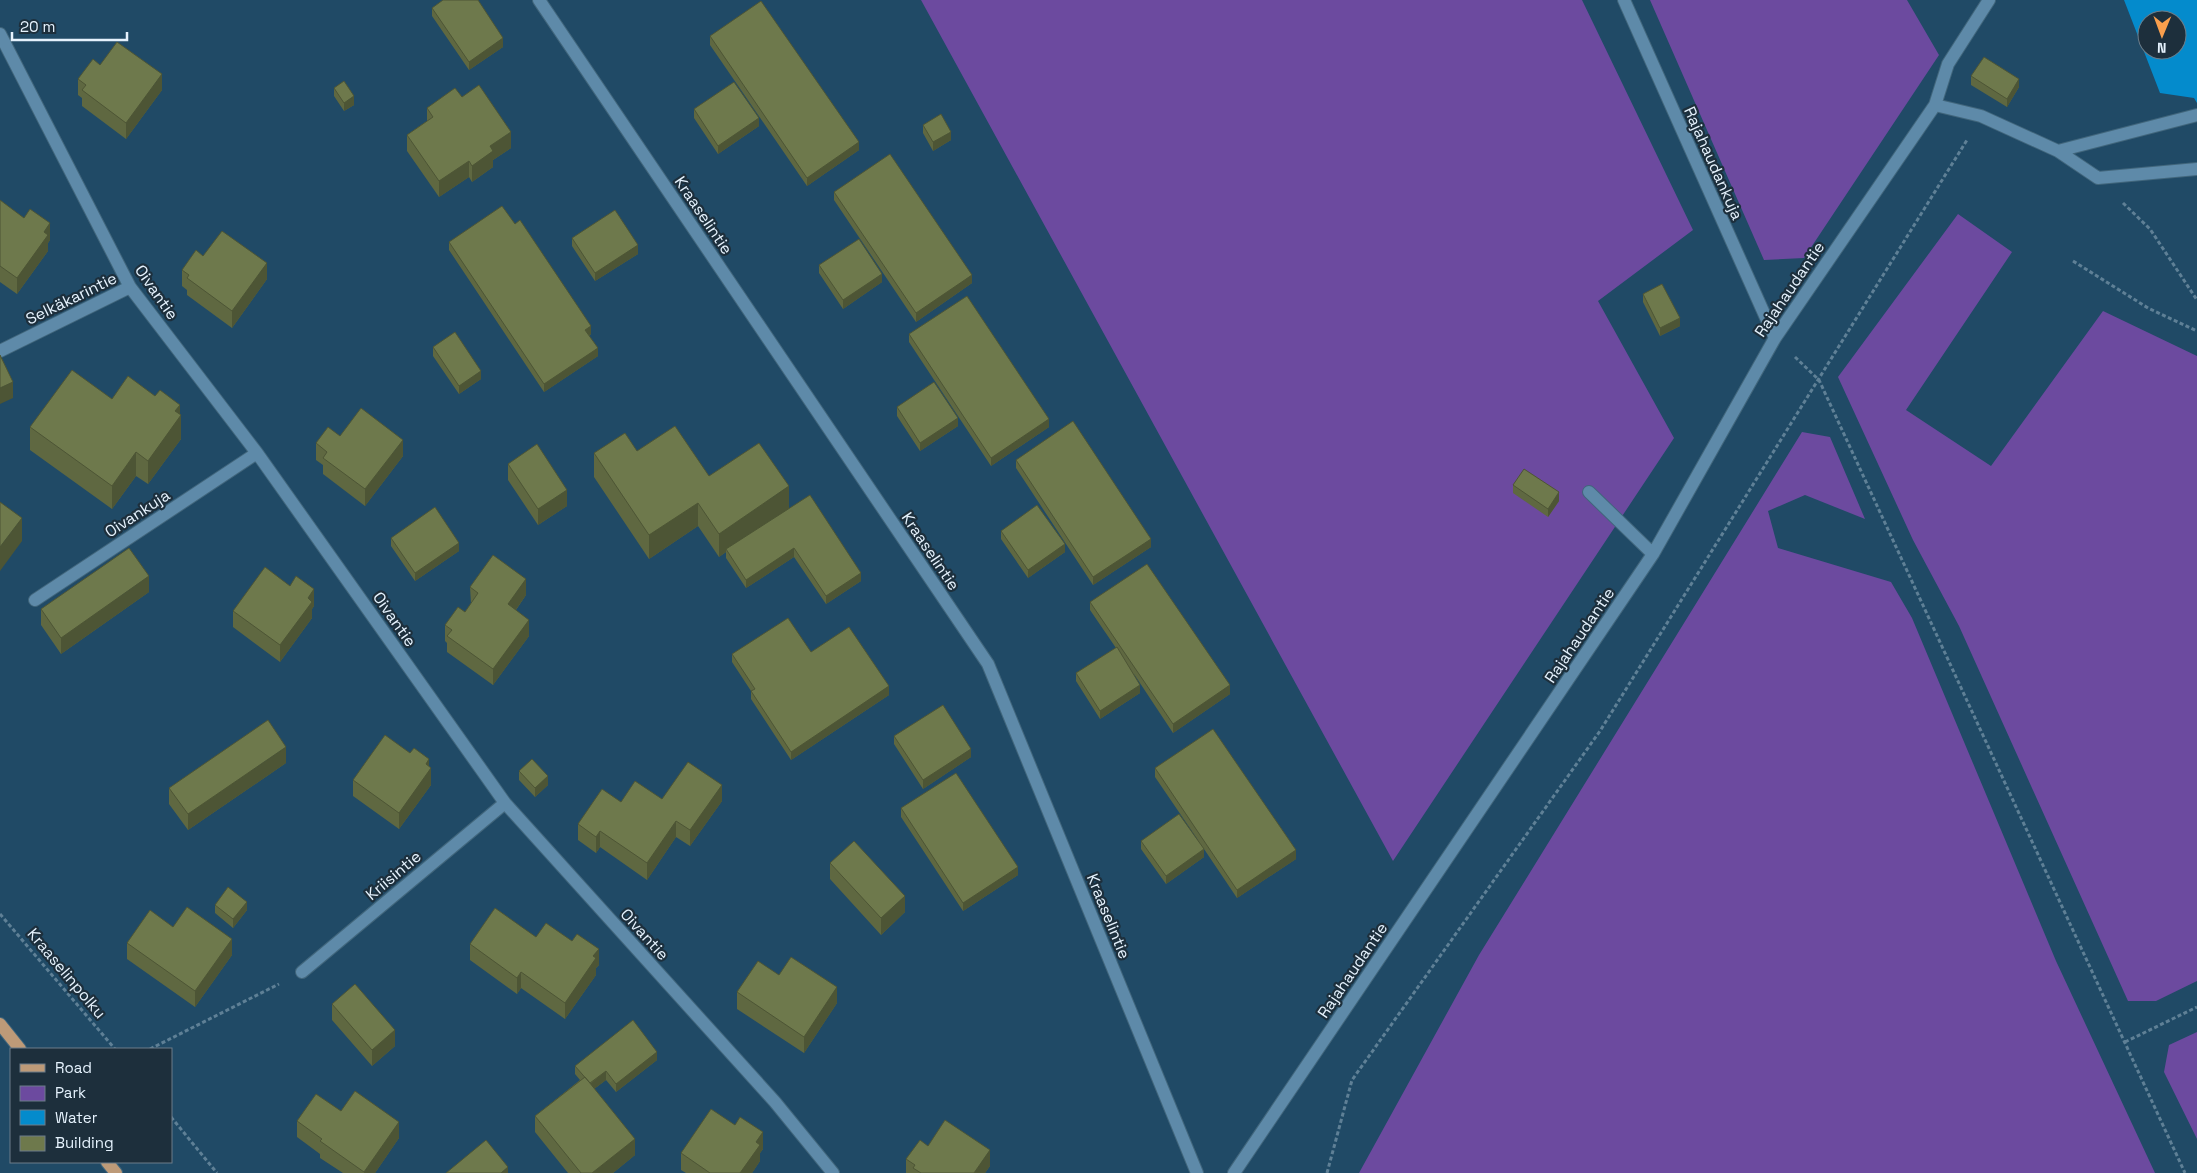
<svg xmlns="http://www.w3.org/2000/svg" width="2197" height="1173" font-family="'Space Grotesk',sans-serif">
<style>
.green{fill:#6c4a9f}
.water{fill:#048bcc;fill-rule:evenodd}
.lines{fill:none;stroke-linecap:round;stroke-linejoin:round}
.minor-casing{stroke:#41667c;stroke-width:14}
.major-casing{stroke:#41667c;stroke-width:14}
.path{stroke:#5f8096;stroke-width:3;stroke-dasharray:4 2.5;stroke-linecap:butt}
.minor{stroke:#5e8aa9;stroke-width:12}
.major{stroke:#bd9a78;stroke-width:12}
.wall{fill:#5f6841}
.shaded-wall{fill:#4d5535}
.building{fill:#6e794c;stroke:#4d5535}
.labels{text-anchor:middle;stroke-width:4.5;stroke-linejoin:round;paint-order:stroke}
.street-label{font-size:16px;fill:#e5f2fd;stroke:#1d2f3c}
</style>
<rect width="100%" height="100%" fill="#204a66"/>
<path class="green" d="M921 0H1582L1693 230 1598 301 1674 438 1393 861Z
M1650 0H1907L1939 55 1804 258 1764 260Z
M1958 214 2012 252 1906 410 1991 466 2103 311 2197 356V981L2156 1001H2128L1959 626 1913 540 1838 377Z
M1802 432 1830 437 1865 519 1805 495 1768 511 1778 548 1891 582 1912 618 2056 961 2155 1173H1359L1479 955Z
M2197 1032V1139L2164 1072 2169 1045Z"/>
<path class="water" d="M2124 0H2197V103L2194 98 2160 93ZM2147 20H2177V50H2147Z"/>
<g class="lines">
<g class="minor-casing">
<path id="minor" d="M539 0 988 664 1197 1173
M1624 0 1775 338
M0 34 130 287 257 453 505 803 775 1102 833 1173
M1935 105 1981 116 2058 151 2098 178 2197 169
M2058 151 2197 115
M0 351 130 287
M1589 492 1653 554
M35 600 257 453
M302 972 505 803
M1234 1173 1653 554 1775 338 1935 105 1948 64 1989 0"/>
</g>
<g class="major-casing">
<path id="major" d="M0 1024 20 1049
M107 1162 116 1173"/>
</g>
<path class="path" d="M2123 203 2150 229 2197 300
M2073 261 2148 308 2197 331
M1795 357 1819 380 2185 1173
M0 914 115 1049
M2125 1042 2197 1007
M150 1049 279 984
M171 1117 217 1173
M1327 1173 1352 1080 1600 731 1967 140"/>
<use href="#minor" class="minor"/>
<use href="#major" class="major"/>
</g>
<path class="wall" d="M432 8 503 47 469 70 432 16Z
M710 36 859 150 807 186 710 45Z
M100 65 162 90 126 139 82 106V98L78 95V79Z
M1971 76 2019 87 2007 107 1971 85Z
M334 88 354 105 344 111 334 96Z
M462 97 511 148 493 160V167L472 182 469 177 439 197 407 151V135L427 121V108Z
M694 109 759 126 718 154 694 118Z
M923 125 951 140 933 151 923 133Z
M834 192 972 283 916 322 834 200Z
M0 200 50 240 48 243V251L17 294 0 282Z
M515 224 591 334 589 336 598 356 544 392 449 250V242Z
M572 238 638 254 595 281 572 246Z
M203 256 267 279 232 328 187 295V290L182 286V270Z
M819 265 882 282 843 309 819 273Z
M1643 294 1680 326 1660 336 1643 302Z
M909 334 1049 427 991 466 909 342Z
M433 347 481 379 459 394 433 356Z
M897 407 958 426 920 451 897 416Z
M180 414 181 439 148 484 136 476 112 509 30 450V427Z
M340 436 403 456 365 506 323 474V465L316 460V443Z
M637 451 709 476 789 508 861 581 826 604 794 557 746 588 726 558V552L719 557 698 526 649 559 594 477V453Z
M1016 460 1151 547 1093 585 1016 468Z
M508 464 567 506 538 525 508 480Z
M1513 485 1559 501 1548 517 1513 493Z
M1001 531 1065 552 1028 578 1001 539Z
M391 538 459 551 415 581 391 546Z
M470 587 526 595 516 610 529 636 493 685 447 652V643L445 641V625L465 612 471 604Z
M149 592 61 654 41 625V609Z
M1090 602 1230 694 1173 733 1134 674 1140 693 1100 719 1076 681V673L1116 648 1090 610Z
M314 606 312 609V618L280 662 233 627V611Z
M811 652 889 695 791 760 751 699V691L732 662V654Z
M894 736 971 757 923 789 894 744Z
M286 763 188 830 169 804V788Z
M1155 768 1296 859 1237 898 1204 849V857L1166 884 1141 849V841L1198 840 1155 777Z
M519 771 548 785 535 797 519 780Z
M353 780 431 785 399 829 353 796Z
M662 799 722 801 690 846 676 837 647 880 600 847 596 853 578 840V824L621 802Z
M901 808 1018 875 963 911 901 817Z
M830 863 905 912 881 935 830 879Z
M215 905 247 910 233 928 215 913Z
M173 927 232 955 195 1007 127 959V943Z
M536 937 599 965 596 968V975L565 1019 521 988 517 994 470 960V944Z
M779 975 837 1003 804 1053 737 1009V992Z
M332 1004 395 1046 372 1066 332 1020Z
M657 1060 616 1092 606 1080 594 1089 635 1155 613 1173H568L535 1132V1116L580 1080 575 1074V1066Z
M341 1111 399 1138 375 1173H343L320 1158V1154L297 1137V1121Z
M735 1125 763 1149 760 1153V1161L752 1173H686L681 1170V1153Z
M928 1146 990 1166 985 1173H906V1159Z"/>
<path class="shaded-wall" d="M503 38V47L469 70V62Z
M162 74V90L126 139V123Z
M2019 79V87L2007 107V99Z
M354 96V105L344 111V103Z
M759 118V126L718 154V146Z
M511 132V148L493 160V167L472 182V166L490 146Z
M951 132V140L933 151V142Z
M859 142V150L807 186V178Z
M469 161V177L439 197V181Z
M50 223V240L48 243V251L17 294V278L44 232Z
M638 245V254L595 281V273Z
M267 263V279L232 328V311Z
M882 274V282L843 309V300Z
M972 275V283L916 322V313Z
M1680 318V326L1660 336V328Z
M591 326V334L585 338V330Z
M598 348V356L544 392V384Z
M481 371V379L459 394V386Z
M13 382V398L0 404V388Z
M180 405V417L181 415V439L148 484V461L175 411Z
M958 418V426L920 451V443Z
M1049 419V427L991 466V458Z
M403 440V456L365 506V489Z
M136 452V476L112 509V486Z
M789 486V510L726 549V552L719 557V534Z
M567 490V506L538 525V509Z
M1559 492V501L1548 517V509Z
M698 503V526L649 559V535Z
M22 518V541L0 571V547Z
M1151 539V547L1093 585V577Z
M459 543V551L415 581V573Z
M1065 544V552L1028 578V570Z
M794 548V557L746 588V580Z
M861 573V581L826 604V596Z
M149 576V592L61 654V638Z
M526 579V595L508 621V604Z
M314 589V606L312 609V618L280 662V645L308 598Z
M529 620V636L493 685V669Z
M1140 685V693L1100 719V711Z
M1230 685V694L1173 733V724Z
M889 686V695L791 760V752Z
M286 747V763L188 830V814Z
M971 749V757L923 789V780Z
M429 759V771L431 768V785L399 829V813L426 764Z
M548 776V785L535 797V788Z
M722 785V801L690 846V830Z
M676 821V837L647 880V863Z
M600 831V847L596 853V837Z
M1204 849V857L1166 884V876Z
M1296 850V859L1237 898V890Z
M1018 867V875L963 911V903Z
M905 896V912L881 935V918Z
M247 902V910L233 928V919Z
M232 939V955L195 1007V991Z
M599 949V965L596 968V975L565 1019V1003L593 956Z
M521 972V988L517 994V978Z
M837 987V1003L804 1053V1037Z
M395 1030V1046L372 1066V1050Z
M657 1052V1060L616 1092V1084Z
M606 1071V1080L590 1092V1084Z
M399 1122V1138L375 1173H364V1172Z
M763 1132V1149L760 1153V1161L752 1173H740L756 1142Z
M635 1139V1155L613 1173H592Z
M990 1150V1166L985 1173H974Z
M508 1167V1173H501Z"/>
<path class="building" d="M443 0H478L503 38 469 62 432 8Z
M761 1 859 142 807 178 710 36Z
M117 42 162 74 126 123 82 90 86 85 78 79 93 59 100 65Z
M1984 57 2019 79 2007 99 1971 76Z
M344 81 354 96 344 103 334 88Z
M734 82 759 118 718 146 694 109Z
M479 85 511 132 490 146 493 151 472 166 469 161 439 181 407 135 433 117 427 108 455 88 462 97Z
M941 114 951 132 933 142 923 125Z
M890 154 972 275 916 313 834 192Z
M0 200 24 218 30 209 50 223 44 232 48 235 17 278 0 266Z
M502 206 515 224 520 220 591 326 585 330 598 348 544 384 449 242Z
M615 210 638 245 595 273 572 238Z
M222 231 267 263 232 311 187 278 189 275 182 270 196 250 203 256Z
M859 239 882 274 843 300 819 265Z
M1662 284 1680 318 1660 328 1643 294Z
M967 296 1049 419 991 458 909 334Z
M455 332 481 371 459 386 433 347Z
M0 355 13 382 0 388Z
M72 370 112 399 128 376 155 396 160 390 180 405 175 411 181 415 148 461 136 452 112 486 30 427Z
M934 382 958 418 920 443 897 407Z
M361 408 403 440 365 489 323 458 327 452 316 443 328 427 340 436Z
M1073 421 1151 539 1093 577 1016 460Z
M675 426 709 476 759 443 789 486 719 534 698 503 649 535 594 453 625 433 637 451Z
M537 444 567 490 538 509 508 464Z
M1524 469 1559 492 1548 509 1513 485Z
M810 495 861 573 826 596 794 548 746 580 726 549Z
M0 502 22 518 0 547Z
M1037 505 1065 544 1028 570 1001 531Z
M435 507 459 543 415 573 391 538Z
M129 548 149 576 61 638 41 609Z
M493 555 526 579 508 604 529 620 493 669 447 636 452 630 445 625 458 607 465 612 478 593 470 587Z
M1147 564 1230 685 1173 724 1090 602Z
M265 567 290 586 296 576 314 589 308 598 312 602 280 645 233 611Z
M788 618 811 652 849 627 889 686 791 752 751 691 755 689 732 654Z
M1117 647 1140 685 1100 711 1076 673Z
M943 705 971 749 923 780 894 736Z
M268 720 286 747 188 814 169 788Z
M1213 729 1296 850 1237 890 1155 768Z
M385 735 410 753 414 748 429 759 426 764 431 768 399 813 353 780Z
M532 759 548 776 535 788 519 771Z
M688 762 722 785 690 830 676 821 647 863 600 831 596 837 578 824 602 789 621 802 635 781 662 799Z
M956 773 1018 867 963 903 901 808Z
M1179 814 1204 849 1166 876 1141 841Z
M854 841 905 896 881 918 830 863Z
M228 887 247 902 233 919 215 905Z
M187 907 232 939 195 991 127 943 150 910 173 927Z
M495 908 536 937 546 923 572 941 577 934 599 949 593 956 596 958 565 1003 521 972 517 978 470 944Z
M791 957 837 987 804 1037 737 992 758 961 779 975Z
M355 984 395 1030 372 1050 332 1004Z
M633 1020 657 1052 616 1084 606 1071 590 1083 575 1066Z
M585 1077 635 1139 592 1173H581L535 1116Z
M355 1091 399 1122 364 1172 320 1141 322 1139 297 1121 316 1094 341 1111Z
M711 1109 735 1125 740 1117 763 1132 756 1142 760 1145 740 1173H710L681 1153Z
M945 1120 990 1150 974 1173H921L913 1168 915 1165 906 1159 920 1140 928 1146Z
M486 1140 508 1167 501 1173H446Z"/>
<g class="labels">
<g class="street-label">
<text transform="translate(1714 163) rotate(66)" y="6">Rajahaudankuja</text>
<text transform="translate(704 215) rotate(56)" y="6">Kraaselintie</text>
<text transform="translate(1789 289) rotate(-56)" y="6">Rajahaudantie</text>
<text transform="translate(157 292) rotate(55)" y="6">Oivantie</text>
<text transform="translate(71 298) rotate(-26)" y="6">Selkäkarintie</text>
<text transform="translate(137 513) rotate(-33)" y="6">Oivankuja</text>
<text transform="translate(931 551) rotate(56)" y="6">Kraaselintie</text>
<text transform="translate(395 619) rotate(55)" y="6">Oivantie</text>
<text transform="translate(1579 635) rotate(-56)" y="6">Rajahaudantie</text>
<text transform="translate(393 875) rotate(-40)" y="6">Kriisintie</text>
<text transform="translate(1109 916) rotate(68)" y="6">Kraaselintie</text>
<text transform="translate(645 934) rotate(48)" y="6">Oivantie</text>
<text transform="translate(1352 970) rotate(-56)" y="6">Rajahaudantie</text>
<text transform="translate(67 973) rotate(50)" y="6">Kraaselinpolku</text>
</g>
</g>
<rect x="10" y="1048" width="162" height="115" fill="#1d2f3c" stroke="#6d7d89"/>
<rect x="20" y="1064" width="25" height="8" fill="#bd9a78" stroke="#6d7d89"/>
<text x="55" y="1073" font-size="15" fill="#e5f2fd">Road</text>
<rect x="20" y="1086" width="25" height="15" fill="#6c4a9f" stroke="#6d7d89"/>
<text x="55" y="1098" font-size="15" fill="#e5f2fd">Park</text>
<rect x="20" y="1110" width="25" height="15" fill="#048bcc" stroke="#6d7d89"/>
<text x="55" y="1123" font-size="15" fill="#e5f2fd">Water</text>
<rect x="20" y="1136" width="25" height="15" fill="#6e794c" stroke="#6d7d89"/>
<text x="55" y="1148" font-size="15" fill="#e5f2fd">Building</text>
<g transform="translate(2162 35) rotate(181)"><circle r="24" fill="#1d2f3c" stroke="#6d7d89"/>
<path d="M0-4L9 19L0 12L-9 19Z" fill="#f99f4d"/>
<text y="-8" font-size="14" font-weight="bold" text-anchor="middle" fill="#e5f2fd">N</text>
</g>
<path d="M12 32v8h115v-8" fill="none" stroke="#e5f2fd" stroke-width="2.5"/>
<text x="20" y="32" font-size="15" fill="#e5f2fd" stroke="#1d2f3c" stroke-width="4" paint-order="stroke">20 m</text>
</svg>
